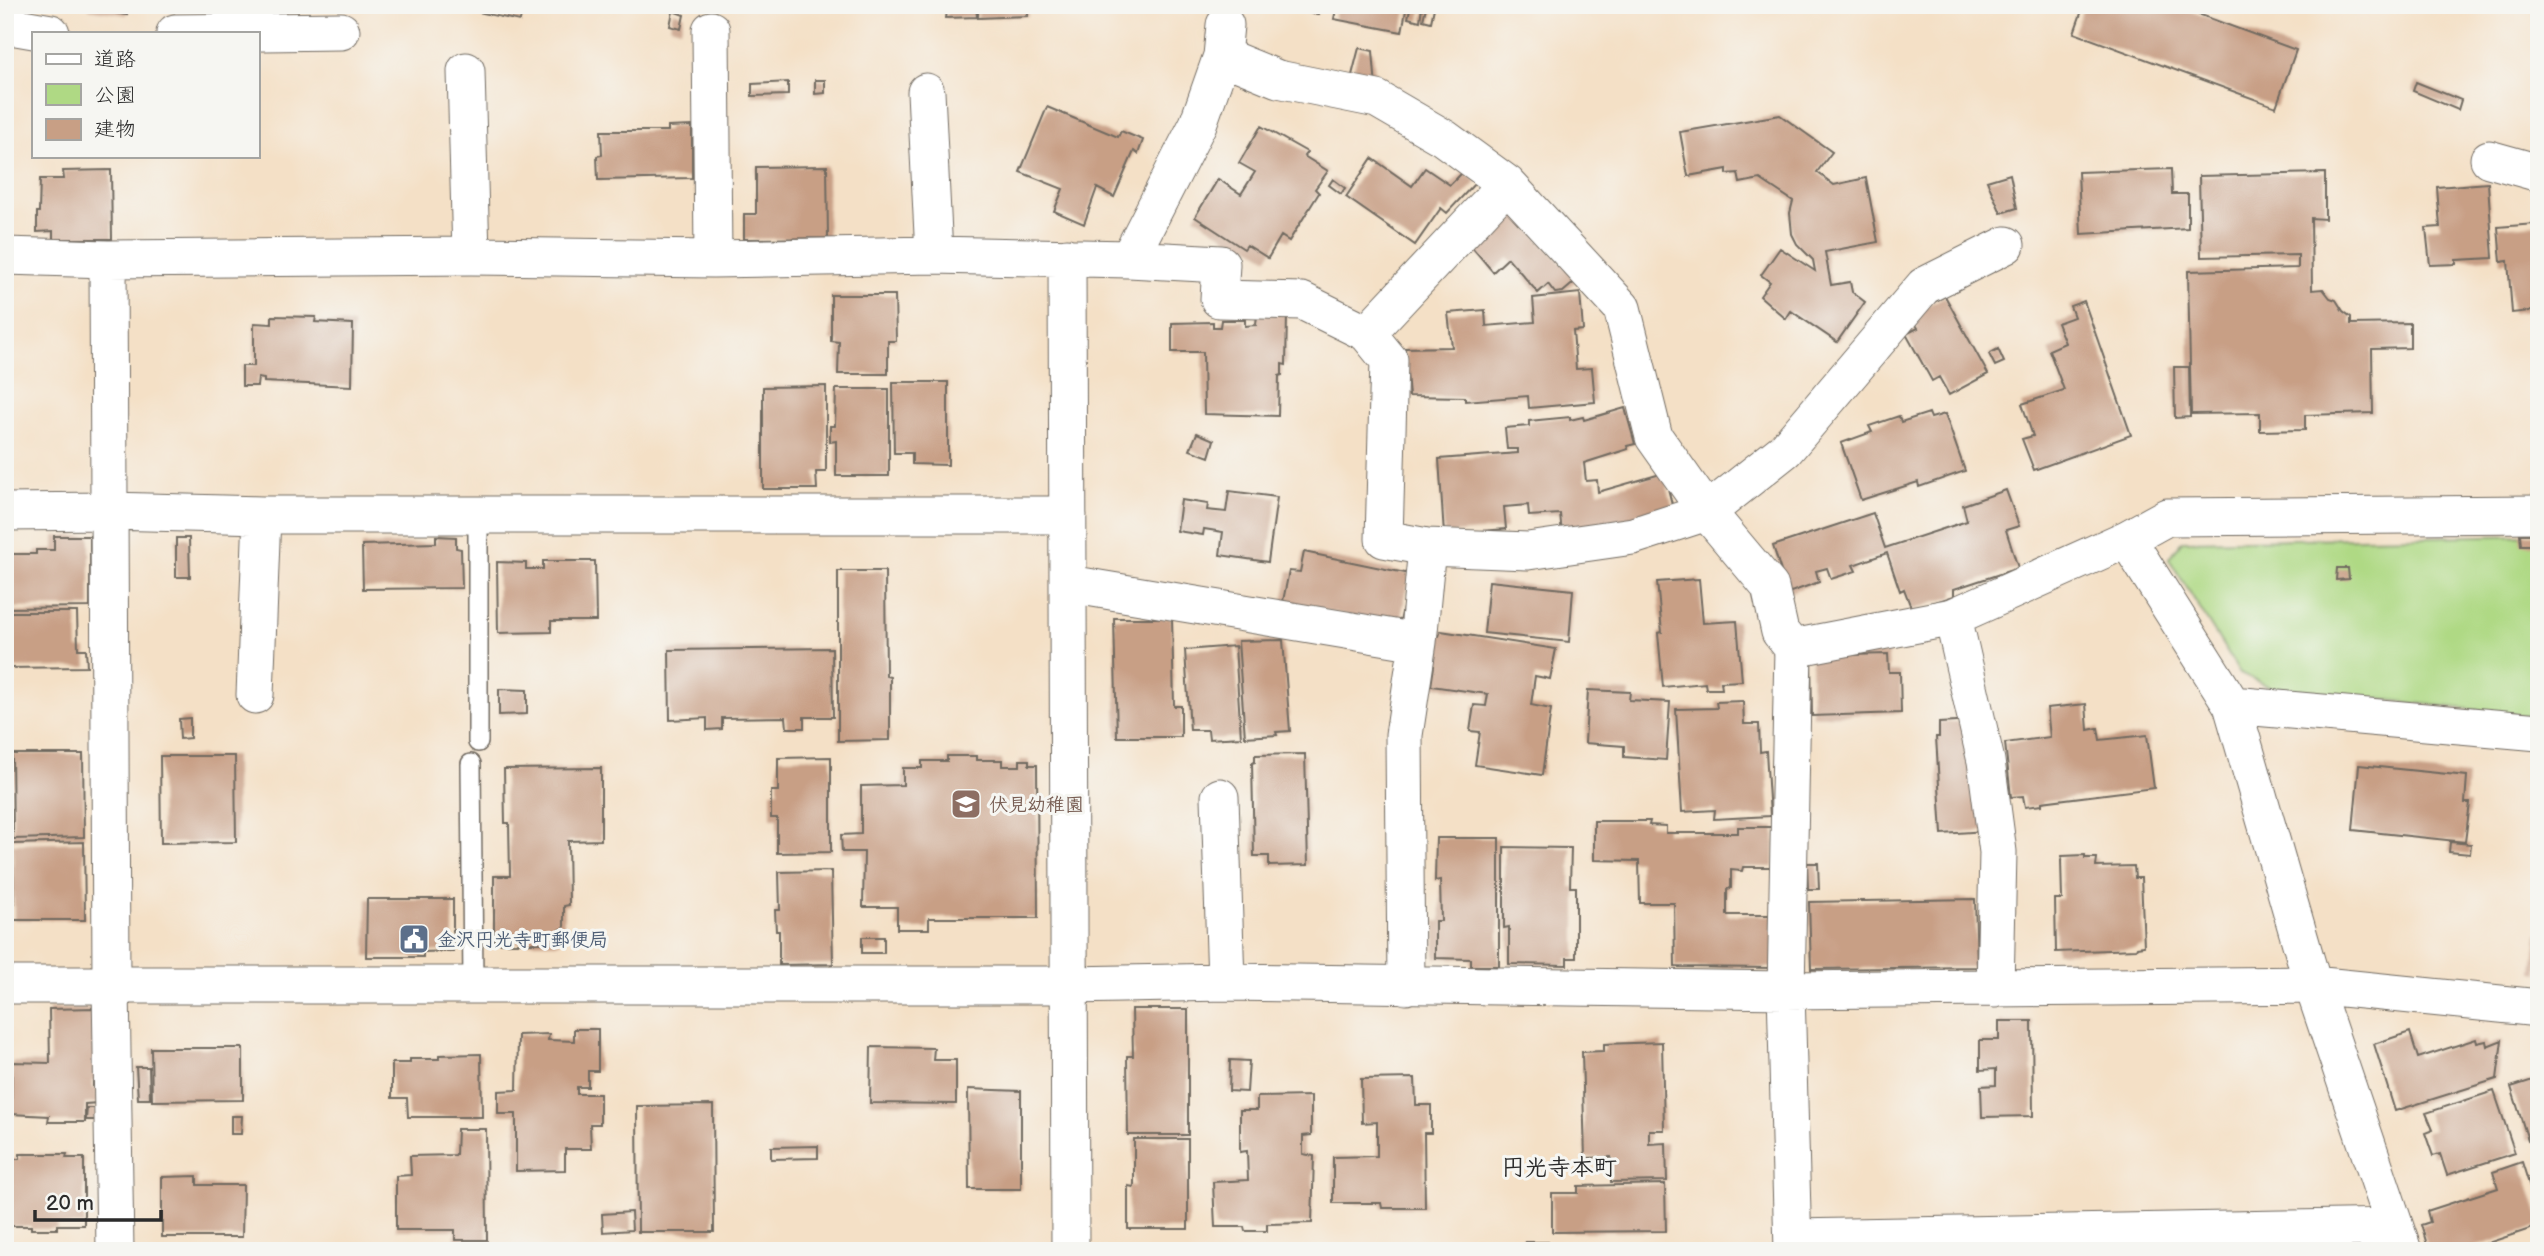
<svg xmlns="http://www.w3.org/2000/svg" width="2544" height="1256" font-family="'Balsamiq Sans','Klee One',sans-serif">
<style>
.green{fill:#afd984;stroke:#6d8258;stroke-width:2}
.building{fill:#c89f85}
.lines{fill:none;stroke-linecap:round;stroke-linejoin:round}
.lane-casing{stroke:#716a61;stroke-width:22}
.street-casing{stroke:#716a61;stroke-width:39}
.lane{stroke:#fff;stroke-width:19}
.street{stroke:#fff;stroke-width:37}
.labels{text-anchor:middle;stroke-width:6;stroke-linejoin:round;paint-order:stroke}
.education-label{font-size:19px;font-weight:bold;fill:#785e54;stroke:#f6f6f2;text-anchor:start}
.service-label{font-size:19px;font-weight:bold;fill:#4e5e75;stroke:#f6f6f2;text-anchor:start}
.quarter-label{font-size:23px;font-weight:bold;fill:#2b2b2b;stroke:#f6f6f2}
</style>
<rect width="100%" height="100%" fill="#f6f6f2"/>
<filter id="ink" filterUnits="userSpaceOnUse"><feTurbulence type="fractalNoise" baseFrequency=".0143" numOctaves="2"/><feDisplacementMap in="SourceGraphic" scale="14" xChannelSelector="R" yChannelSelector="G"/><feConvolveMatrix kernelMatrix="1 2 1 2 8 2 1 2 1" color-interpolation-filters="sRGB"/></filter>
<filter id="wash" filterUnits="userSpaceOnUse"><feTurbulence type="fractalNoise" baseFrequency=".00686" numOctaves="4" result="noise"/><feDisplacementMap in="SourceGraphic" scale="28" xChannelSelector="R" yChannelSelector="G"/><feGaussianBlur stdDeviation="1.57" result="paint"/><feColorMatrix in="noise" values="0 0 0 0 0 0 0 0 0 0 0 0 0 0 0 0 0 1.4 0 .05"/><feComposite in="paint" operator="in"/></filter>
<g filter="url(#wash)">
<rect width="100%" height="100%" fill="#f4e0c6"/>
<path class="green" d="M2539 535V717L2270 687 2240 673 2169 559 2182 541Z"/>
<g id="blocks">
<path class="building" d="M89 5H128L127 15 89 9Z
M142 5H175L174 12Z
M479 5H523L520 21 478 12Z
M948 5H976L977 17 946 18Z
M978 5 1028 7V16L978 18Z
M1287 5H1319L1318 14 1286 9Z
M1337 5H1407L1402 32 1334 19Z
M1411 5 1422 7 1420 21 1408 18Z
M2084 5H2174L2296 50 2276 107 2074 33Z
M1426 7 1434 8 1431 22 1423 20Z
M673 11 684 15 681 29 670 26Z
M1359 48 1373 51 1376 88 1350 83Z
M815 80H825V93L815 94Z
M788 82V95L752 96V84Z
M2416 82 2461 100 2458 110 2413 91Z
M1047 107 1118 137 1121 131 1143 140 1138 154 1134 151 1114 197 1097 188 1084 224 1054 211 1063 189 1020 172Z
M1780 115 1832 152 1817 172 1834 185 1866 178 1878 242 1825 252 1831 285 1850 282 1852 292 1865 302 1837 342 1791 311 1786 319 1760 296 1770 282 1761 275 1780 248 1815 271 1813 260 1797 244 1792 234 1790 213 1793 201 1760 179 1740 183 1738 173 1727 174V169L1688 176 1680 132Z
M692 126V178L598 180 597 156 602 155 601 131H668V127Z
M1261 126 1307 152 1304 156 1328 171 1315 189 1319 193 1289 241 1281 236 1268 258 1247 245 1244 249 1195 217 1218 179 1241 194 1255 172 1239 163Z
M1372 158 1412 186 1425 168 1450 185 1464 171 1476 182 1447 213 1441 208 1415 245 1346 197Z
M827 166 828 238 744 239V214H756V167Z
M2171 169 2172 194H2188V228L2081 234 2078 172Z
M111 170 112 239H53V231L37 232V212H39L40 179H64L63 171Z
M2325 173V219L2311 218 2312 290 2323 289 2330 298 2336 300 2343 311 2351 317V324L2410 323V348L2372 349 2373 413 2305 415V430L2260 431V413L2191 414 2188 271 2298 268V255L2201 257 2199 176Z
M2010 174 2017 208 2001 213 1987 181Z
M1333 179 1345 188 1341 194 1329 185Z
M2488 183 2493 258 2456 260V264L2430 265 2426 228 2440 227 2437 187Z
M1507 205 1577 280 1563 292 1555 293 1548 284 1538 293 1508 258 1493 272 1466 240Z
M2535 224 2539 246V310L2512 313 2508 261 2501 262 2498 227Z
M1580 293 1583 330 1573 331 1576 369 1592 368 1595 402 1529 408 1528 396 1465 401V397L1409 396 1405 348 1452 347 1448 313 1485 310 1486 326 1535 322 1533 298Z
M831 295H895L896 341H888V374H838L839 342 831 341Z
M1945 296 1988 374 1949 395 1939 377 1932 381 1906 334 1918 328 1910 315Z
M2084 301 2131 435 2034 470 2022 439 2033 436 2022 404 2064 390 2049 350 2065 343 2057 323 2074 317 2070 306Z
M1257 314H1287L1286 365 1282 364V375L1279 376 1278 416 1204 414 1203 352H1172V323L1213 322V327H1220L1221 320H1245V326L1256 325Z
M272 316 316 317 315 322 353 324 352 386 264 382V379L258 378 257 386H242V366H254V323L272 324Z
M1998 349 2004 362 1995 366 1989 354Z
M2174 367H2189L2190 417 2175 418Z
M893 382H948V465L912 464V453H894Z
M826 386V472H816L817 489H763V387Z
M836 389H889V476H836V441L830 442V426H835Z
M1625 408 1635 444 1627 446 1628 449 1584 463 1586 481 1597 480 1598 492 1664 473 1674 512 1562 534 1560 514 1529 516 1528 505 1504 507 1506 529 1444 534 1439 459 1518 453V449H1507L1505 428 1529 426V421L1570 417V420L1583 417 1584 420Z
M1929 413 1931 418 1945 414 1965 471 1919 487 1918 482 1861 500 1841 443 1872 432 1869 426 1899 416 1901 422Z
M1197 433 1214 440 1209 457 1190 450Z
M2006 490 2019 526 2006 530 2018 568 1954 589V596L1912 610 1904 589 1900 591 1887 553 1853 565 1856 571 1831 579 1827 568 1816 571 1819 582 1788 593 1773 546 1873 513 1885 548 1967 521 1963 505Z
M1229 491 1277 497 1268 562 1220 555 1223 532 1204 529 1203 535 1177 531 1181 500 1208 504 1207 510 1226 512Z
M2520 534H2539V545H2521Z
M54 536H90V607L5 608 7 554H36V550H54Z
M436 536 456 537V548L461 549 462 588 363 589 362 545 436 543Z
M176 538H189L190 577H176Z
M1304 552 1410 574 1399 627 1283 601 1289 571 1300 572Z
M543 561H595L596 621H551V632L498 633 497 562 526 563V569H543Z
M2337 568H2348L2349 579 2336 580Z
M838 571H885L886 676 890 677V740L838 741Z
M1699 579 1703 623 1737 621 1742 681 1721 682 1722 689H1706L1705 683 1663 687 1658 633 1662 632 1657 582Z
M1489 581 1573 590 1569 642 1484 633Z
M5 612H77L78 649H86L87 667 5 668Z
M1114 618H1172L1174 706H1181V737H1117Z
M1441 631 1556 649 1550 679 1535 676 1531 705 1551 709 1542 775 1475 765 1480 732 1470 731 1474 705 1486 706 1488 694 1431 686 1434 666 1428 665 1432 635 1439 636Z
M1283 640 1290 731 1276 732 1277 735 1245 737 1238 641Z
M1235 646 1241 737 1209 739 1208 730H1190L1185 650Z
M832 648 833 717H804V728H787L786 717 722 718V729L707 730V718L670 720 669 650Z
M1888 654 1889 672H1900L1901 713 1812 716 1811 656Z
M499 689 527 690V714L499 715Z
M1588 690 1630 692 1629 700 1670 702 1666 760 1624 757V746L1585 743Z
M1743 701 1744 724H1759L1760 752 1766 751 1770 816 1714 819 1715 810 1682 812 1676 709 1717 708 1716 702Z
M2086 704 2088 730 2098 728 2100 740 2147 735 2154 788 2042 802V805L2025 807 2023 796 2011 797 2005 743 2050 737 2047 708Z
M190 718V738L180 739 179 719Z
M1974 721 1986 831 1942 834 1936 737H1939V723Z
M12 754H83L84 837 13 839Z
M1305 754 1308 865 1269 866V856H1254L1252 763 1255 762V755Z
M160 756H235L236 842 161 843Z
M947 756H976V760H1002V766H1020V760H1029V765H1037L1038 918H929V929H897V907H863L864 852H842L841 835 861 834V786L903 785V768H922V761H947Z
M831 757V852L777 853V818H771V791H778V758Z
M2359 765 2467 776 2465 803H2470L2465 842 2353 830Z
M601 768V840L568 841 569 905 564 906V929H560V943H494V876H510L509 823H505L504 769Z
M1594 821H1650L1649 825 1666 826V833H1738V827H1775L1774 867H1743L1742 871 1731 870V888L1727 889V915H1775V968L1675 967 1674 903H1640L1639 861 1594 860Z
M1436 838H1499V966H1471V959L1435 958V921H1441L1440 880 1435 881Z
M84 842 85 920H14L13 844Z
M2450 842 2471 844 2470 854 2449 852Z
M1504 847 1571 848 1570 887H1576V958H1567V965L1509 964V927L1504 928Z
M2085 855V858H2097L2096 867 2134 866 2135 878H2141L2144 946 2137 947 2136 949 2056 952 2055 899H2062L2061 860 2062 856Z
M1807 863H1818L1819 889H1808Z
M831 871 833 964 779 965V931H776L775 910H780L779 872Z
M367 899H453V951L423 952V957H366Z
M1975 899 1977 967 1811 969 1809 902Z
M2537 933H2539V973L2533 972Z
M862 937H884V953H862Z
M96 1008 97 1081H93V1088L97 1089 98 1103 85 1104V1122H48L49 1116 11 1114 12 1062 50 1063 49 1009Z
M1132 1009H1188V1135H1128L1127 1056H1133Z
M1999 1021H2032L2033 1116 1982 1117 1981 1086 1996 1085V1069L1980 1070V1040H1999Z
M574 1029H598V1071H588V1087H577V1094H600V1124H590L591 1149H565V1170L516 1171V1114H498V1091L517 1090 518 1035 549 1034 548 1040 574 1041Z
M2410 1032 2418 1058 2476 1039 2477 1043 2486 1041 2487 1046 2502 1040 2497 1079 2395 1111 2374 1044Z
M1662 1042 1664 1130H1649V1144L1666 1143 1667 1181 1611 1182V1157L1585 1158 1582 1052 1604 1051V1044Z
M871 1047 934 1048 933 1060H956V1104L870 1103Z
M151 1048H243V1100L152 1101Z
M481 1054 482 1117H408L407 1098H392V1063H410V1059H439V1055Z
M1230 1060 1249 1061 1247 1092 1229 1091Z
M136 1067H149L150 1099H138Z
M1415 1078 1416 1105H1431V1133H1424L1425 1208H1382L1381 1203H1333V1157L1377 1156V1122L1362 1123 1361 1079Z
M2539 1078V1137L2528 1140 2511 1087Z
M968 1089 1021 1091V1189H969Z
M2494 1091 2515 1153 2447 1175 2440 1154 2433 1156 2425 1133 2433 1130 2426 1113Z
M1311 1096V1135L1303 1136V1154L1314 1156 1312 1223 1267 1224V1231H1245L1244 1227H1215L1213 1182 1248 1180 1247 1151 1240 1152V1110H1257V1097Z
M713 1105 714 1232H638L637 1106Z
M87 1108H96V1120H86Z
M231 1116H242L241 1134H231Z
M457 1129H486L487 1240H455V1230H396V1176L411 1175 410 1156 456 1155Z
M1134 1139H1188V1229H1128V1186L1134 1187Z
M818 1146V1158L771 1159V1147Z
M20 1154H67L66 1158H84V1225H57V1229H31V1226H5V1159H20Z
M2522 1162 2539 1216V1226L2464 1251H2429L2421 1225 2430 1222 2427 1211 2498 1188 2493 1172Z
M197 1176V1185H243L242 1237H162V1177Z
M1665 1184 1666 1231 1552 1232V1193H1578V1186Z
M631 1212 632 1230 603 1232 602 1214Z
M1525 1242H1548V1251H1525Z"/>
</g>
</g>
<g filter="url(#ink)">
<use href="#blocks" fill-opacity="0" stroke="#716a61" stroke-width="2"/>
<g class="lines">
<g class="lane-casing">
<path id="lane" d="M478 514V742
M471 764 473 985"/>
</g>
<g class="street-casing">
<path id="street" d="M5 25 51 33
M711 30 713 259
M175 33 341 31
M1222 56 1278 79 1377 99 1444 138 1507 184 1622 308 1654 437 1707 512 1770 587 1780 632 1793 648 1786 990 1793 1251
M466 71 471 256
M926 92 934 255
M2489 159 2539 173
M5 256 108 259 471 256 713 259 934 255 1129 259 1198 124 1222 56 1225 25
M1067 257 1070 1251
M108 259 111 985 115 1251
M1129 259 1221 264 1219 299 1302 301 1367 333 1389 360 1384 539 1427 547 1418 642 1404 735 1406 986
M1367 333 1507 184
M5 512 110 511 262 515H1068
M2127 539 2232 705 2313 985 2403 1251
M1427 547 1528 551 1633 536 1707 512 1785 450 1924 286 2006 245
M1069 584 1418 642
M1953 617 1986 761 1998 852 1995 989
M1793 648 1953 617 2127 539 2167 517 2539 514
M255 695 262 515
M2232 705 2539 732
M1220 797 1226 982
M5 985H1071L1226 982 1786 990 2313 985 2539 1008
M1793 1238 2395 1227"/>
</g>
<use href="#lane" class="lane"/>
<use href="#street" class="street"/>
</g>
</g>
<defs>
<g id="school-square" transform="scale(1.575)"><rect x="-9" y="-9" width="18" height="18" rx="4" fill="#8d6e63" stroke="#f6f6f2"/><path d="M0-5L7-2L0 1L-7-2ZM-4 1L0 2.5L4 1V4Q0 6-4 4Z" fill="#fff"/></g>
<g id="civic-square" transform="scale(1.575)"><rect x="-9" y="-9" width="18" height="18" rx="4" fill="#5c6f8a" stroke="#f6f6f2"/><path d="M-.6-6.5H3V-4.5H.6V-3L4-1V1h2V6H-6V1h2V-1L-.6-3ZM-1.2 2.5V6h2.4V2.5Z" fill="#fff"/></g>
</defs>
<g fill-rule="evenodd">
<use href="#school-square" x="966" y="804"/>
<use href="#civic-square" x="414" y="939"/>
</g>
<g class="labels">
<g class="education-label">
<text x="989" y="811">伏見幼稚園</text>
</g>
<g class="service-label">
<text x="437" y="946">金沢円光寺町郵便局</text>
</g>
<g class="quarter-label">
<text x="1559" y="1175">円光寺本町</text>
</g>
</g>
<rect width="2544" height="1256" fill="none" stroke="#f6f6f2" stroke-width="28"/>
<rect x="32" y="32" width="228" height="126" fill="#f6f6f2" stroke="#a5a5a2" stroke-width="2"/>
<rect x="46" y="54" width="35" height="10" fill="#ffffff" stroke="#a5a5a2" stroke-width="2"/>
<text x="94" y="66" font-size="21" fill="#2b2b2b">道路</text>
<rect x="46" y="84" width="35" height="21" fill="#afd984" stroke="#a5a5a2" stroke-width="2"/>
<text x="94" y="102" font-size="21" fill="#2b2b2b">公園</text>
<rect x="46" y="119" width="35" height="21" fill="#c89f85" stroke="#a5a5a2" stroke-width="2"/>
<text x="94" y="136" font-size="21" fill="#2b2b2b">建物</text>
<path d="M35 1210v10h126v-10" fill="none" stroke="#2b2b2b" stroke-width="3.5"/>
<text x="46" y="1210" font-size="21" fill="#2b2b2b" stroke="#f6f6f2" stroke-width="5" paint-order="stroke">20 m</text>
</svg>
